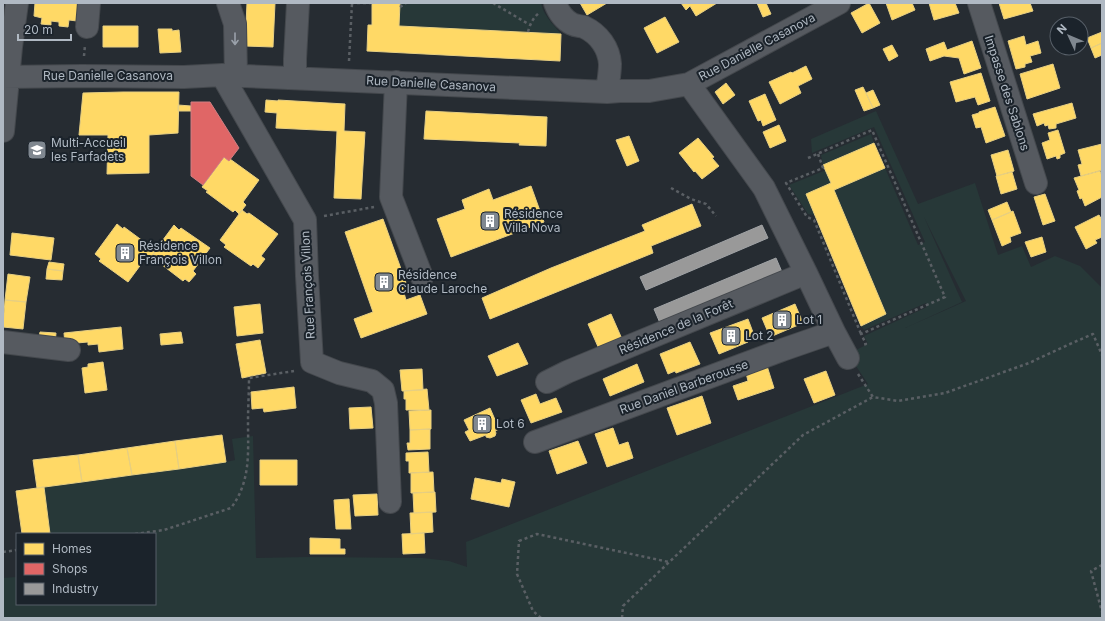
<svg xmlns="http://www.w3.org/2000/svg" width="1105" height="621" font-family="Inter,sans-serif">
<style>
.green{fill:#273838;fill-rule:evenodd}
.homes{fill:#ffd966;stroke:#e7cf82}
.shops{fill:#e06666;stroke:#d27f82}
.industry{fill:#999;stroke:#a0a3a6}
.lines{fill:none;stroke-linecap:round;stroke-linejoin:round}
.minor-casing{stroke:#44484d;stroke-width:24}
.path{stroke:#5a5f64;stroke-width:2.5;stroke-dasharray:3 3;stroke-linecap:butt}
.minor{stroke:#565a60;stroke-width:22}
.oneway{stroke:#9aa1aa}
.labels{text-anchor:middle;stroke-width:4;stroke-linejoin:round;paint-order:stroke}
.street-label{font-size:12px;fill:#b0b9c3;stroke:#1b232b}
.poi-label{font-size:12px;fill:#b0b9c3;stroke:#1b232b;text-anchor:start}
</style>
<rect width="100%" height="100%" fill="#262c32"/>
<path class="green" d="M400 3H541C543 15 554 25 561 34L399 26Z
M876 111 918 204 975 183 998 255 1022 246 1031 267 1055 256 1080 266 1102 288V570H1101L1102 577V618H3V578L17 577V604H155V534H50L44 487 226 462 235 460 232 439 253 436 256 558 308 557 423 558 449 561 467 567 466 542 868 384 848 354 868 344 864 336 927 307 926 303 864 330 861 326 886 314 834 190 885 168 918 245 925 242 874 127 812 153 811 139ZM924 217 966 301 905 328 962 302Z
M871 134 874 143 823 165 821 155Z
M826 170 831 183 806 194 815 215 808 214 789 185Z"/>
<path class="homes" d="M35 3H77L79 5 77 21 69 20 68 27 59 26V22L51 21V25L41 24 42 18 34 16Z
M247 3H275L273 47 245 46Z
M372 3H400L399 26 561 34 560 61 367 51 368 25H372Z
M580 3H607L587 15Z
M681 3H717L696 16 690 6 686 10Z
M757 3H766L771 14 763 17Z
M869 3 880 23 862 33 851 13Z
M886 3H912L915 10 892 20Z
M929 3H955L959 13 934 20Z
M999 3H1030L1033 11 1004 19Z
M665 17 679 42 657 53 644 28Z
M103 26H138V47H103Z
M158 29H172V31L179 30 181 52 160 53Z
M1102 32V43L1091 48 1087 38Z
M1024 36 1026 45 1038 41 1041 53 1030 56 1032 62 1025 64V67L1016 69 1008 41Z
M972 41 981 68 964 74 959 58 944 56 930 61 926 49 944 42 947 50Z
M1102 43V55L1095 58 1091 48Z
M892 45 898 56 889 61 883 49Z
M1053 64 1060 88 1027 99 1020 74Z
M806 66 812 79 798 86 801 93 780 104 769 82 791 72 792 73Z
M981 73 990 101 978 105 975 97 956 102 950 82Z
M726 83 735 95 723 104 715 92Z
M863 87 873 108 864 111 855 90Z
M873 90 880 105 873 108 866 93Z
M123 92H179L178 133 149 135V173L107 174 108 135H79L83 93Z
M765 94 776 120 763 126 761 120 758 121 749 101Z
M266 100 278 101V100L345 104 344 131 365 132 361 199 334 198 337 131 276 128 277 113 265 112Z
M1072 103 1076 118 1056 124V128L1049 129 1048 125 1045 126 1044 123 1037 126 1033 114Z
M178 105 191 106V111H178Z
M995 107 1005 136 986 143 981 127 976 128 972 115 979 113V112Z
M426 111 547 117 546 146 519 145 520 143 424 139Z
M779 125 786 141 770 148 763 132Z
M1058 130 1065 153 1060 155V158L1057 159 1056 156 1047 159 1042 143 1050 140 1048 133Z
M629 136 639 161 627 166 616 140Z
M698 138 714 157 712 158 719 166 702 179 695 171 694 172 679 153Z
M874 143 885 168 834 190 886 314 861 326 806 194 831 183 823 165Z
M1102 144V170L1081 176 1078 165 1082 164 1078 150Z
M1008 150 1014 171 997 176 991 155Z
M224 157 229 161 230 159 259 180 243 202 246 205 239 214 235 210 233 212 206 192 208 191 202 187Z
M1100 171 1102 176V197L1085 206 1082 198 1080 199 1077 191 1079 190 1074 178Z
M1012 172 1017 189 1001 194 996 176Z
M531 186 544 222 451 257 437 219 465 209 462 200 489 189 493 200Z
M1045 194 1055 221 1043 225 1034 197Z
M1007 202 1011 212 992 220 988 210Z
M692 204 701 226 651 246 653 253 490 319 482 298 551 268 645 231 642 225Z
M242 210 247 214 249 213 278 234 261 256 265 259 258 268 253 264 251 266 224 247 226 245 220 240Z
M1013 211 1021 233 1010 237 1011 242 1002 246 992 220Z
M1099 215 1102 220V237L1095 240 1097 243 1086 249 1075 227Z
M383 219 409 291 404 293 406 300 420 295 427 314 361 338 354 319 373 312 345 232Z
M117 224 123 229 124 227 151 247 149 248 155 252 148 261 145 259 128 282 99 261 101 259 95 254Z
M174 225 179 230 181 228 210 248 193 271 196 274 189 282 185 279 183 281 157 261 158 260 153 255 155 252H154Z
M12 233 54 238 51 260 10 255Z
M1042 237 1046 252 1031 257 1025 242Z
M49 262 64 264 63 271 47 269Z
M47 269 63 271 62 280 46 279Z
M8 274 30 277 26 302 5 300Z
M5 300 26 302 23 329 3 327Z
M260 304 263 333 237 336 234 307Z
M795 304 803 323 770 337 762 318Z
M611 314 622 339 599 349 588 324Z
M748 319 754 335 747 338 748 342 719 354 710 333Z
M121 327 123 349 99 352 98 344 88 345V342L65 344 64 333Z
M40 332 56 333 55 344 38 342Z
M181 332 183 343 161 345 160 334Z
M260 340 266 373 242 378 236 344Z
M690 342 700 364 676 373 675 371 668 374 660 354Z
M518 343 528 364 497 376 488 356Z
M103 362 107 390 85 393 82 368 88 367V364Z
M637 364 644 382 610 396 603 379Z
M767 366 774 388 738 400 733 386 748 381 746 373Z
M422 369 423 390 402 391 400 370Z
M826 371 835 395 814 403 804 379Z
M294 387 296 408 264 412 263 408 252 409 251 392Z
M427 389 429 410H406V399H404V391Z
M536 394 540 404 556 398 562 412 531 423 521 400Z
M702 396 711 423 677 435 667 408Z
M371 407 373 428 350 429 349 408Z
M490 408 499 429 495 431 496 433 495 436 490 438 486 437V435L470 441 465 432 469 430 464 420Z
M431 410V429L410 430 409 411Z
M613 428 619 445 628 442 633 458 607 467 595 434Z
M430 429V449L408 450 407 443H410V430Z
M222 435 226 462 179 469 175 441Z
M175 441 179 469 132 475 127 448Z
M578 441 587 463 557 474 549 451Z
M127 448 132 475 82 482 78 455Z
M428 452 429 472 409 473V461H406V453Z
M78 455 82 482 37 488 33 460Z
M260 460H297V485H260Z
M433 472 434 492 411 493V473Z
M475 478 501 483 502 479 515 482 509 507 471 499Z
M44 487 50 534H22L16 491Z
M435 492 436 512 414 513 413 493Z
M377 494 378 515 355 516 353 495Z
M349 499 351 529H336L334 500Z
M432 512 433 532 411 534 410 513Z
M424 533 425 553 403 554 402 534Z
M310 538 340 539V549H345V554H310Z"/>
<path class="shops" d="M191 102H210L239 148 229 161 224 157 203 185 191 176Z"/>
<path class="industry" d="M762 225 768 238 646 290 640 277Z
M776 258 782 272 660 323 654 309Z"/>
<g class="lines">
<g class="minor-casing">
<path id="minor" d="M228 3 235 24 236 76
M555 3C558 11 564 20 572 24 576 26 580 26 584 27 599 34 609 48 610 64 610 73 608 83 607 92
M979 3 1036 183
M87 27 89 3
M222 75 305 220 307 276 312 362 339 373 372 381 383 390 386 403 390 502
M3 77 82 76 184 77 222 75 607 92 620 91H649L689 84 839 3
M295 78V59L298 3
M396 82 391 197 422 277
M3 131 11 47 17 3
M834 332 848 358
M3 342 69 350
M547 382 567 372 806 273
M535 442 782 350 834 332 806 273 764 188 689 84"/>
</g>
<path class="path" d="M351 3H372
M493 3 530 25
M400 7 406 3
M528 32C530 24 533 18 539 13
M84 56 85 45
M349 61 352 3
M818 154 823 168 786 183 807 217 814 220 861 334
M808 158 872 130 945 297 861 334 866 344 862 345
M671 188 691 199 706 204 716 216
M324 216 374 207
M858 374 873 397 898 401 945 393 1029 363 1070 344 1093 334 1102 355
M135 534 164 530 231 508C251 481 248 453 248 422 248 407 249 393 249 378L294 371
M3 552 17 550
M1102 565 1091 571 1102 612
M541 618 533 611 517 574 519 541 537 534 669 562
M622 618 623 606 803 435 873 397"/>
<use href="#minor" class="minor"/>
</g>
<defs><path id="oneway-shaft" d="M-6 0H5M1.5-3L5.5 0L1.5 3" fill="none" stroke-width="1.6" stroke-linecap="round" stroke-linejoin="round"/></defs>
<use class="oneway" href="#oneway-shaft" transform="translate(235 39) rotate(90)"/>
<defs>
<g id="school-square" transform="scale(1)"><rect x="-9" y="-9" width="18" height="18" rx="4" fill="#808890" stroke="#1b232b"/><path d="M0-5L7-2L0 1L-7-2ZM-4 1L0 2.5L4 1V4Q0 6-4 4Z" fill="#fff"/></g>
<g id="building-square" transform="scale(1)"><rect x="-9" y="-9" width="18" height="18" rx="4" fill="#808890" stroke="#1b232b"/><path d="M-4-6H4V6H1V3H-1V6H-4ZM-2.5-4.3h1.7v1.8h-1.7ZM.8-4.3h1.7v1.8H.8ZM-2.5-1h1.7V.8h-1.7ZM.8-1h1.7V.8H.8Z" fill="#fff"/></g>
</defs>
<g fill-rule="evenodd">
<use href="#school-square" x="37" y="150"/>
<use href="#building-square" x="490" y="221"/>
<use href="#building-square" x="125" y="253"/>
<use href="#building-square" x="384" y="282"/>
<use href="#building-square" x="782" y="320"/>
<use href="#building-square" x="731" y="336"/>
<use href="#building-square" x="482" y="424"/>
</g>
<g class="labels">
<g class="street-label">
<text transform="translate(757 47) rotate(-28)" y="4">Rue Danielle Casanova</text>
<text x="108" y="80">Rue Danielle Casanova</text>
<text transform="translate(431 84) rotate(3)" y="4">Rue Danielle Casanova</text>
<text transform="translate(1007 93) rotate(72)" y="4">Impasse des Sablons</text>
<text transform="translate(308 285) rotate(-93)" y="4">Rue François Villon</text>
<text transform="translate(676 327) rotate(-23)" y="4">Résidence de la Forêt</text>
<text transform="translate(684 387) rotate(-20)" y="4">Rue Daniel Barberousse</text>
</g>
<g class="poi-label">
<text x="51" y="147">Multi-Accueil<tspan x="51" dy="14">les Farfadets</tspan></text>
<text x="504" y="218">Résidence<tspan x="504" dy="14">Villa Nova</tspan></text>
<text x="139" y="250">Résidence<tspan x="139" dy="14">François Villon</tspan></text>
<text x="398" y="279">Résidence<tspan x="398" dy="14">Claude Laroche</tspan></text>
<text x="796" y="324">Lot 1</text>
<text x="745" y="340">Lot 2</text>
<text x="496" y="428">Lot 6</text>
</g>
</g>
<rect width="1105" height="621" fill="none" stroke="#b0b9c3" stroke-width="8"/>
<rect x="16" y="533" width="140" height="72" fill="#1b232b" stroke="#575f68"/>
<rect x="24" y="543" width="20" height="12" fill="#ffd966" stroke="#575f68"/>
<text x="52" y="553" font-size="12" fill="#b0b9c3">Homes</text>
<rect x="24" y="563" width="20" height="12" fill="#e06666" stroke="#575f68"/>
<text x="52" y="573" font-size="12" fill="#b0b9c3">Shops</text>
<rect x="24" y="583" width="20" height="12" fill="#999999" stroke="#575f68"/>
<text x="52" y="593" font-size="12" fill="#b0b9c3">Industry</text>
<g transform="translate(1069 36) rotate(314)"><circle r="19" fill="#1b232b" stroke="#575f68"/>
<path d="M0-3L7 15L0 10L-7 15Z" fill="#808890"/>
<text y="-6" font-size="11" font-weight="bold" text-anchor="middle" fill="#b0b9c3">N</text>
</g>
<path d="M18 34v6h53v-6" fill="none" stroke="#b0b9c3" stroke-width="2"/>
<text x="24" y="34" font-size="12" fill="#b0b9c3" stroke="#1b232b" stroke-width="3" paint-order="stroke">20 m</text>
</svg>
